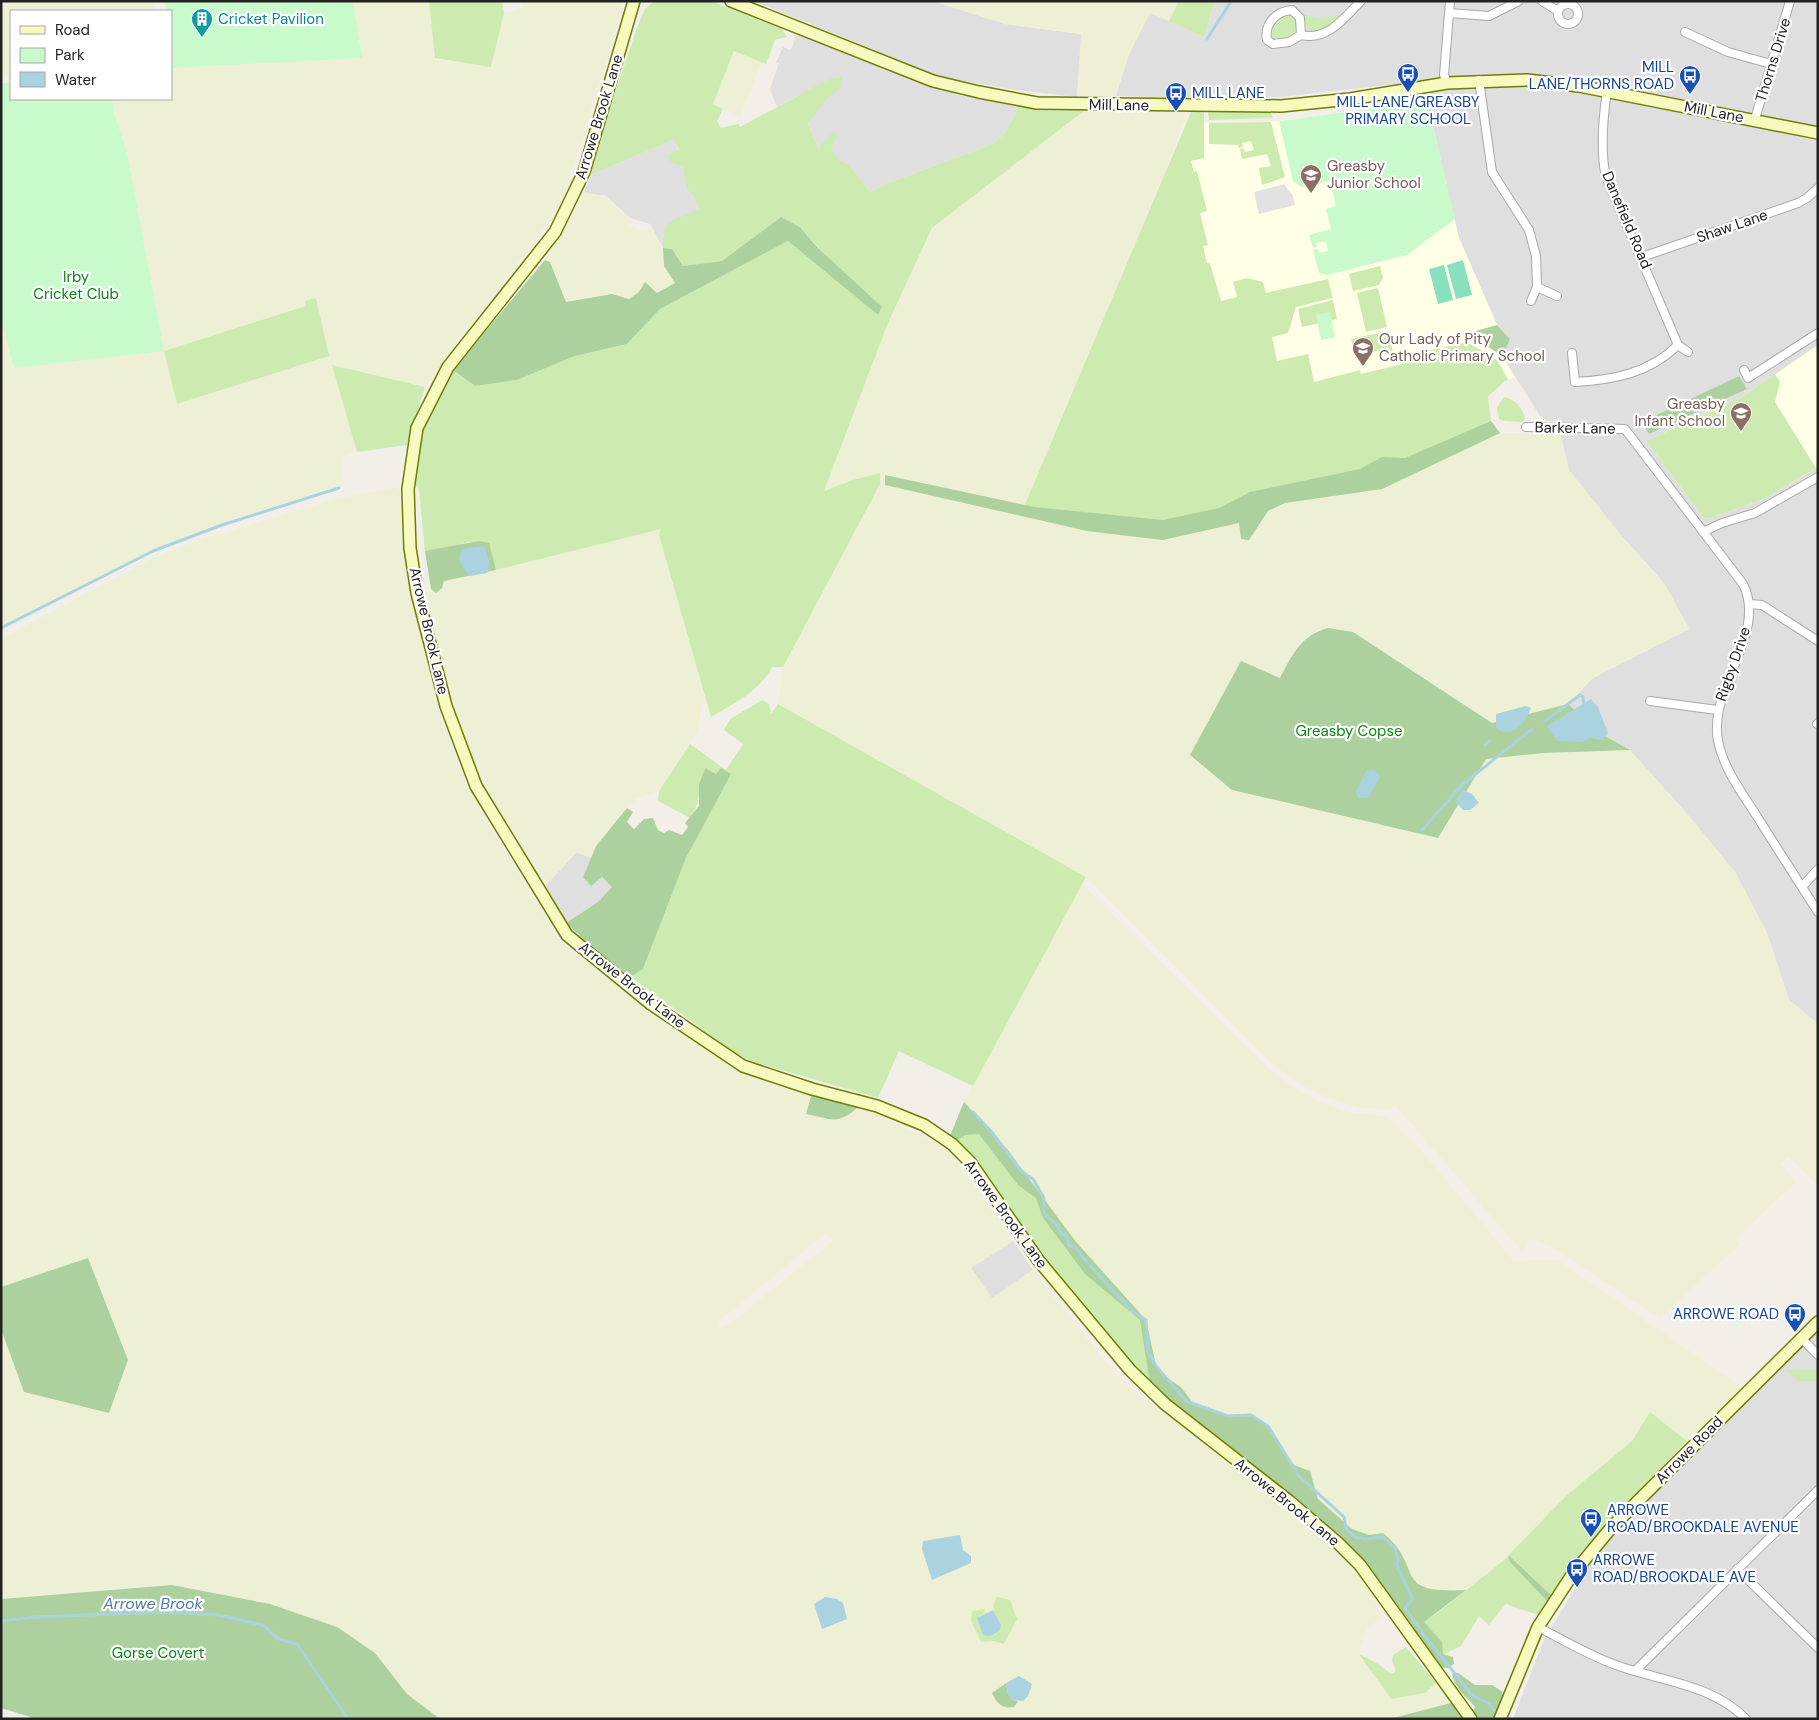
<svg xmlns="http://www.w3.org/2000/svg" width="1819" height="1720" font-family="'DM Sans',sans-serif">
<style>
.residential{fill:#e0dfdf}
.education{fill:#ffffe5}
.farmland{fill:#eef0d5;fill-rule:evenodd}
.grass{fill:#cdebb0}
.forest{fill:#add19e}
.park{fill:#c8facc}
.pitch{fill:#88e0be}
.parking{fill:#e2e2e2}
.water{fill:#aad3df}
.lines{fill:none;stroke-linecap:round;stroke-linejoin:round}
.stream{stroke:#aad3df;stroke-width:3}
.street-casing{stroke:#a9a9a9;stroke-width:10}
.secondary-casing{stroke:#707d05;stroke-width:14}
.street{stroke:#fff;stroke-width:8}
.secondary{stroke:#f7fabf;stroke-width:11}
.labels{text-anchor:middle;stroke-width:4.5;stroke-linejoin:round;paint-order:stroke}
.culture-label{font-size:15px;fill:#0d838f;stroke:#fff;text-anchor:start}
.street-label{font-size:15px;fill:#222;stroke:#fff}
.transit-label{font-size:15px;fill:#164399;stroke:#fff;text-anchor:start}
.education-label{font-size:15px;fill:#785e54;stroke:#fff;text-anchor:start}
.park-label{font-size:15px;fill:#0c8416;stroke:#fff}
.water-label{font-size:16px;font-style:italic;fill:#4a7aab;stroke:#fff}
</style>
<rect width="100%" height="100%" fill="#f2efe9"/>
<path class="residential" d="M754 1H933L1005 24 1082 34 1077 97 1016 90 941 77Z
M1215 1H1818V1024L1789 1000 1767 933 1735 872 1684 810 1568 704 1593 678 1689 629 1664 583 1620 534 1569 470 1560 433V421H1548L1540 416 1503 357 1510 339 1497 325 1459 238 1425 94 1424 81 1281 97 1216 99 1116 96 1128 56 1150 12 1204 37Z
M801 34 892 72 962 96 1004 101 1019 106 1005 133 993 144 891 182 870 192 850 166H826L797 96 777 107 770 89 779 63 776 62 783 47 791 50 796 36Z
M673 140 713 214 663 234V248L650 224 630 218 606 196 584 193 591 175Z
M577 852 591 858 583 877 591 885 602 877 612 887 598 902 566 923 544 887Z
M1013 1241 1033 1270 992 1298 971 1268Z
M1818 1322V1719H1513L1544 1640 1611 1528Z"/>
<path class="education" d="M1415 100 1417 106 1423 105V102L1427 101 1459 238 1497 325 1510 339 1503 357 1515 378 1508 379 1488 395 1491 421 1250 492 1167 169 1188 119 1209 123 1271 122 1354 111Z
M1818 345V467L1764 499 1708 519 1703 517 1646 441 1739 399Z"/>
<path class="farmland" d="M1 1H153L155 11H11V76L1 77Z
M353 1H429L435 58 491 67 504 13 522 8 524 1H622L621 16 560 207 425 387 332 365 357 452 341 457 343 485 255 512 153 550 1 627V319L14 368 164 351 127 152 114 113 112 99H171V69L184 66 362 57ZM307 306 177 404 164 351Z
M933 1H1179L1169 21 1150 13 1128 56 1116 96 1077 97 1081 34 1005 24Z
M735 51 762 62 740 116 713 105Z
M1085 110 1186 112 1167 169 1254 507 1382 489 1500 433H1560L1569 470 1620 534 1664 583 1689 629 1593 678 1568 704 1492 723 1353 632 1328 628 1315 631 1301 641 1289 659 1232 790 1438 838 1485 759 1544 753 1630 750 1684 810 1735 872 1767 933 1789 1000 1818 1024V1186L1788 1156 1781 1164 1796 1182 1734 1240 1739 1245 1660 1318 1551 1246 1531 1239 1522 1252 1396 1106 1389 1109 1360 1108 1324 1096 1294 1081 1268 1060 1086 877 778 704 783 667 880 484V473L853 480 824 492 888 323 932 228Z
M584 193 606 196 630 218 628 226 647 232 650 224 663 248 664 266 675 283 657 293 639 292 629 299 612 294 566 302 550 262 545 260 563 233Z
M396 487 400 491 404 563 439 710 468 789 560 942 642 1003 644 1011 660 1015 738 1069 812 1093 807 1114 859 1106 932 1140 953 1156 1013 1241 971 1268 992 1298 1033 1270 1100 1355 1127 1385 1255 1483 1352 1565 1370 1590 1382 1618 1367 1628 1359 1654 1391 1699 1425 1693 1436 1683 1451 1703 1389 1719H440L407 1694 337 1627 270 1604 172 1585 1 1599V1329L24 1392 88 1258 1 1287V639L158 555 209 537 336 499ZM826 1233 834 1240 727 1326 720 1328 718 1322Z
M662 529 659 535 706 699 702 705 698 731 659 791 637 798 596 846 591 858 576 852 544 887 512 836 468 750 439 657 423 591 431 589 436 593 443 581Z
M1082 884 1271 1070 1295 1088 1320 1102 1346 1112 1386 1116 1420 1149 1514 1261 1557 1260 1748 1391 1693 1446 1650 1412 1632 1441 1566 1496 1503 1561 1436 1614 1412 1629 1363 1560 1294 1498 1229 1448 1156 1366 1146 1320 1076 1242 1007 1149 964 1102Z"/>
<path class="grass" d="M429 1H502L504 13 491 67 435 58Z
M654 1H711L782 29 787 37 775 40 766 64 734 51 713 104 723 109 717 121 721 128 738 124 740 127 829 79 842 77 841 88 828 98 808 123 820 152 821 143 828 139 833 131 838 135 831 148 838 160 850 166 870 192 891 182 993 144 1005 133 1019 106 1085 110 932 228 888 323 824 491 853 480 880 473V484L783 667H772C760 691 733 704 711 717L659 535 661 529 496 570 488 543 468 542 452 547 425 551 419 489 414 483 423 431 453 370 475 386 517 380 575 356 627 344 660 309 788 241 879 315 800 227 781 217 722 261 683 266 672 249 663 248C662 214 676 222 699 209L694 196 687 189 683 166 673 164 667 157 672 152 679 150 673 140 591 175 610 107 637 28 645 9Z
M1179 1H1215L1204 37 1169 21Z
M1286 14H1292L1297 19C1297 22 1299 29 1298 32 1296 39 1280 41 1274 40L1270 30 1276 21Z
M1302 14 1322 19 1342 14 1330 26 1312 31 1305 26Z
M1208 111H1267L1271 113 1273 118 1209 120Z
M1191 112H1204V158L1191 161 1194 172 1197 171 1207 211 1200 213 1208 245 1203 246 1207 263H1210L1221 301 1237 297 1233 282 1247 278 1263 282 1266 293 1328 279 1333 298 1296 307 1288 333 1272 337 1277 361 1308 354 1314 382 1360 370 1361 374 1423 359 1422 352 1467 342 1497 360 1508 379 1488 396 1491 421 1500 433 1382 489 1254 507 1163 540 1087 531 1021 514Z
M1271 122 1285 177 1262 185 1259 168 1271 166 1267 154 1242 159 1240 149H1244L1245 152 1254 150 1251 141 1242 143 1243 147 1239 148 1238 145 1209 144V123Z
M1380 266 1383 278 1379 285 1353 291 1349 274Z
M1378 288 1387 327 1366 332 1357 293Z
M316 298 329 356 177 404 164 351 306 306 305 301Z
M1333 300 1337 319 1302 327 1298 309Z
M1388 331 1393 353 1386 355 1377 351 1356 356 1351 339Z
M332 365 425 387 407 445 357 452Z
M1775 374 1780 382 1775 402 1816 468 1764 499 1708 519 1703 517 1646 441 1739 399Z
M1504 397C1515 399 1523 408 1525 419L1522 422 1504 421 1499 419 1497 408Z
M762 700 769 704 771 714 778 704 1086 877 973 1086 899 1051 878 1098 751 1061 732 1051 631 977 643 969 686 858 730 774H716L705 768C698 788 702 801 690 818L658 801 659 791 690 744 726 770 743 744 724 730 730 719Z
M964 1102 1007 1149 1076 1242 1146 1320 1156 1366 1167 1378 1162 1393C1112 1346 1066 1291 1026 1235 1002 1201 983 1162 950 1136Z
M1818 1369V1381H1797L1786 1370Z
M1650 1412 1687 1441 1580 1553 1540 1616 1506 1604 1489 1625 1479 1616 1461 1646 1434 1659 1413 1629 1436 1614 1503 1561 1566 1496 1632 1441Z
M997 1597 1010 1600 1017 1619 1004 1644 993 1641 981 1642 971 1621 972 1611 985 1609 983 1615 977 1618 983 1635 1001 1625C995 1614 990 1608 997 1597Z
M1406 1647 1436 1683 1425 1693 1391 1699 1359 1654 1380 1665 1391 1674 1396 1671 1392 1661 1393 1655Z"/>
<path class="forest" d="M781 217 800 227 818 248 882 307 878 315 788 241 660 309 627 344 575 356 517 380 475 386 453 370 545 260 550 262 566 302 612 294 629 299 639 292 645 282 657 293 675 283 664 266 663 248 672 249 683 266 722 261Z
M1497 325 1510 339 1503 357 1468 333Z
M1739 376 1747 389 1649 434 1642 422Z
M1491 421 1500 433 1382 489 1285 503 1268 511 1249 540 1241 539 1239 523 1163 540 1087 531 885 485V475L1034 507 1163 520 1219 508 1250 492 1360 469 1382 457 1405 458Z
M479 541 489 543 496 570 444 581 442 588 436 593 431 589 425 551Z
M1328 628 1353 632 1492 723 1568 704 1603 735 1630 750 1544 753 1486 759 1438 838 1232 790 1190 755 1241 661 1280 678C1292 655 1301 635 1328 628Z
M705 768 716 774 721 768 731 774 686 858 643 969 631 977 597 952 566 923 598 902 612 887 602 877 591 886 583 877 596 846 627 808 633 812 627 822 634 829 644 819 653 818 658 830 664 833 669 830 682 835 688 827 685 823 699 806V785Z
M812 1093 859 1106C838 1126 832 1119 806 1114Z
M964 1102 1007 1149 1076 1242 1146 1320 1156 1366 1167 1378 1181 1387 1193 1403 1228 1416 1251 1415 1268 1426 1294 1465 1310 1471 1318 1499 1352 1529 1369 1535 1383 1533C1426 1568 1389 1594 1466 1590L1424 1622 1442 1642 1443 1654 1453 1657 1454 1664 1447 1668 1440 1667 1363 1560 1338 1536 1166 1397 1150 1383 1140 1320 1085 1274 1043 1218 1036 1198 1018 1185 979 1134 965 1135 956 1141 950 1136Z
M88 1258 128 1360 109 1413 24 1392 1 1329V1287Z
M1508 1555 1551 1595 1548 1602 1510 1562Z
M172 1585 270 1604 337 1627 375 1653 407 1694 440 1719H37L1 1708V1599Z
M1458 1673 1475 1685H1492L1503 1692 1498 1719H1389L1451 1703 1460 1704 1474 1710 1475 1707C1465 1695 1455 1689 1452 1674Z
M1006 1683 1008 1694 1013 1700 1018 1701 1014 1707C1002 1709 997 1704 992 1693Z"/>
<path class="park" d="M165 1H353L362 58 173 68 171 11H166Z
M11 82V99H112L114 113 127 152 164 351 14 368 1 319V84Z
M1415 100 1417 106 1423 105V102L1427 101 1455 219 1407 255 1327 275 1319 273 1313 250 1318 249 1319 253 1328 251 1326 241 1316 243 1317 247 1313 248 1309 235 1331 229 1326 209 1336 206 1330 181 1301 187 1293 181 1279 121 1354 111Z
M1330 312 1335 337 1321 340 1316 315Z"/>
<path class="pitch" d="M1463 260 1472 295 1456 299 1447 265Z
M1444 265 1453 300 1438 304 1429 269Z"/>
<path class="parking" d="M1284 184 1293 196 1295 205 1259 214 1254 192Z"/>
<path class="water" d="M484 546 490 563 487 573 470 576C461 567 457 561 462 549Z
M1591 699 1598 707 1608 733 1602 740 1590 738 1583 742 1557 741 1547 726Z
M1526 706 1531 708C1525 723 1512 740 1496 728V714Z
M1374 770 1380 777 1368 798H1358L1356 792 1366 771Z
M1463 790 1472 794 1479 803 1470 810H1463L1455 801Z
M960 1535 963 1550 971 1556V1563L932 1580 922 1549 923 1541Z
M825 1597 837 1599 843 1603 847 1619 822 1629 814 1604Z
M993 1610 1001 1625 999 1631 990 1636 983 1635 977 1618Z
M1019 1676 1032 1684 1028 1696 1023 1701 1013 1700 1008 1694 1006 1683Z"/>
<g class="lines">
<path class="stream" d="M1207 39 1230 3
M1 628 153 551 222 525 339 488
M1545 721 1580 695 1583 697 1584 704
M1485 745 1489 741
M1422 830 1462 785 1532 729
M973 1112 991 1131 1021 1171 1033 1179 1044 1198V1213L1056 1224 1062 1234 1067 1236 1068 1244 1078 1250 1084 1259 1132 1311 1146 1320 1148 1352 1156 1366 1186 1401 1228 1416 1251 1415 1268 1426 1299 1476 1344 1517 1346 1528 1355 1537 1364 1539 1383 1537 1395 1548 1398 1559 1397 1566 1413 1599 1405 1608 1424 1635 1473 1696 1490 1704 1498 1716
M1 1621 36 1617 162 1612 219 1615 263 1625 279 1639 297 1644 348 1719"/>
<g class="street-casing">
<path id="street" d="M1542 1 1558 11
M1558 14a10 10 0 1 1 20 0a10 10 0 1 1-20 0Z
M1292 10 1300 18 1301 35 1289 42 1273 44 1267 40C1264 24 1276 11 1292 10Z
M1449 13 1489 16 1519 1
M1685 32 1728 52 1771 64
M1301 35C1328 41 1344 18 1361 1
M1479 80 1492 172 1529 230 1536 256 1537 287 1531 301
M1447 83 1444 75 1450 1
M1607 91C1603 118 1600 151 1606 177L1678 345 1688 352
M1755 119 1790 1
M1642 257 1798 203 1807 198 1818 188
M1537 287 1557 296
M1572 353 1575 382C1613 380 1650 373 1678 345
M1744 370 1748 378 1818 333
M1526 427 1625 429 1743 584C1768 634 1708 687 1718 741 1724 770 1743 794 1758 818 1778 850 1798 881 1818 912
M1703 532 1722 523 1755 513 1818 477
M1750 604 1762 605 1818 641
M1650 701 1717 710
M1817 724 1818 723
M1802 887 1818 869
M1801 1338 1818 1355
M1737 1569 1818 1648
M1538 1627C1563 1640 1587 1654 1613 1664 1658 1681 1711 1683 1746 1719
M1635 1671 1818 1490"/>
</g>
<g class="secondary-casing">
<path id="secondary" d="M634 1 584 172 555 232 448 367 417 428 408 489 410 548 417 593 446 706 476 786 567 935 651 1004 743 1066 812 1089 877 1106 924 1125 952 1144 970 1162 1039 1261 1130 1370 1165 1404 1289 1501 1338 1543 1360 1565 1471 1719
M731 1 933 81 979 92 1037 103 1281 106 1350 99 1447 83 1527 80 1579 86 1818 133
M1500 1719 1538 1627 1572 1575 1611 1528 1818 1322"/>
</g>
<use href="#street" class="street"/>
<use href="#secondary" class="secondary"/>
</g>
<defs>
<g id="building-pin" transform="scale(1.125)"><path d="M0 17L-7.5 6A9.5 9.5 0 1 1 7.5 6Z" fill="#0f9aa8" stroke="#fff"/><path d="M-4-6H4V6H1V3H-1V6H-4ZM-2.5-4.3h1.7v1.8h-1.7ZM.8-4.3h1.7v1.8H.8ZM-2.5-1h1.7V.8h-1.7ZM.8-1h1.7V.8H.8Z" fill="#fff"/></g>
<g id="bus-pin" transform="scale(1.125)"><path d="M0 17L-7.5 6A9.5 9.5 0 1 1 7.5 6Z" fill="#1a4fb4" stroke="#fff"/><path d="M-5-6H5V4H4V6H2V4H-2V6H-4V4H-5ZM-3.5-4V0h7V-4ZM-3.5 1.2v1.5H-2V1.2ZM2 1.2v1.5H3.5V1.2Z" fill="#fff"/></g>
<g id="school-pin" transform="scale(1.125)"><path d="M0 17L-7.5 6A9.5 9.5 0 1 1 7.5 6Z" fill="#8d6e63" stroke="#fff"/><path d="M0-5L7-2L0 1L-7-2ZM-4 1L0 2.5L4 1V4Q0 6-4 4Z" fill="#fff"/></g>
</defs>
<g fill-rule="evenodd">
<use href="#building-pin" x="202" y="19"/>
<use href="#bus-pin" x="1408" y="74"/>
<use href="#bus-pin" x="1690" y="76"/>
<use href="#bus-pin" x="1176" y="93"/>
<use href="#school-pin" x="1311" y="175"/>
<use href="#school-pin" x="1363" y="348"/>
<use href="#school-pin" x="1741" y="413"/>
<use href="#bus-pin" x="1795" y="1314"/>
<use href="#bus-pin" x="1591" y="1519"/>
<use href="#bus-pin" x="1577" y="1569"/>
</g>
<g class="labels">
<g class="culture-label">
<text x="218" y="24">Cricket Pavilion</text>
</g>
<g class="street-label">
<text transform="translate(1773 60) rotate(-73)" y="5">Thorns Drive</text>
<text transform="translate(1119 105) rotate(1)" y="5">Mill Lane</text>
<text transform="translate(1714 112) rotate(11)" y="5">Mill Lane</text>
<text transform="translate(599 117) rotate(-73)" y="5">Arrowe Brook Lane</text>
<text transform="translate(1627 220) rotate(67)" y="5">Danefield Road</text>
<text transform="translate(1732 226) rotate(-19)" y="5">Shaw Lane</text>
<text transform="translate(1575 428) rotate(1)" y="5">Barker Lane</text>
<text transform="translate(429 631) rotate(77)" y="5">Arrowe Brook Lane</text>
<text transform="translate(1733 664) rotate(-71)" y="5">Rigby Drive</text>
<text transform="translate(632 985) rotate(38)" y="5">Arrowe Brook Lane</text>
<text transform="translate(1006 1214) rotate(54)" y="5">Arrowe Brook Lane</text>
<text transform="translate(1689 1450) rotate(-45)" y="5">Arrowe Road</text>
<text transform="translate(1287 1502) rotate(39)" y="5">Arrowe Brook Lane</text>
</g>
<g class="transit-label">
<text x="1674" y="72" text-anchor="end">MILL<tspan x="1674" dy="17">LANE/THORNS ROAD</tspan></text>
<text x="1192" y="98">MILL LANE</text>
<text x="1408" y="107" text-anchor="middle">MILL LANE/GREASBY<tspan x="1408" dy="17">PRIMARY SCHOOL</tspan></text>
<text x="1779" y="1319" text-anchor="end">ARROWE ROAD</text>
<text x="1607" y="1515">ARROWE<tspan x="1607" dy="17">ROAD/BROOKDALE AVENUE</tspan></text>
<text x="1593" y="1565">ARROWE<tspan x="1593" dy="17">ROAD/BROOKDALE AVE</tspan></text>
</g>
<g class="education-label">
<text x="1327" y="171">Greasby<tspan x="1327" dy="17">Junior School</tspan></text>
<text x="1379" y="344">Our Lady of Pity<tspan x="1379" dy="17">Catholic Primary School</tspan></text>
<text x="1725" y="409" text-anchor="end">Greasby<tspan x="1725" dy="17">Infant School</tspan></text>
</g>
<g class="park-label">
<text x="76" y="282">Irby<tspan x="76" dy="17">Cricket Club</tspan></text>
<text x="1349" y="736">Greasby Copse</text>
<text x="158" y="1658">Gorse Covert</text>
</g>
<g class="water-label">
<text x="153" y="1609">Arrowe Brook</text>
</g>
</g>
<rect width="1819" height="1720" fill="none" stroke="#222222" stroke-width="5"/>
<rect x="10" y="10" width="162" height="90" fill="#ffffff" stroke="#a7a7a7"/>
<rect x="20" y="26" width="25" height="8" fill="#f7fabf" stroke="#a7a7a7"/>
<text x="55" y="35" font-size="15" fill="#222222">Road</text>
<rect x="20" y="48" width="25" height="15" fill="#c8facc" stroke="#a7a7a7"/>
<text x="55" y="60" font-size="15" fill="#222222">Park</text>
<rect x="20" y="72" width="25" height="15" fill="#aad3df" stroke="#a7a7a7"/>
<text x="55" y="85" font-size="15" fill="#222222">Water</text>
</svg>
